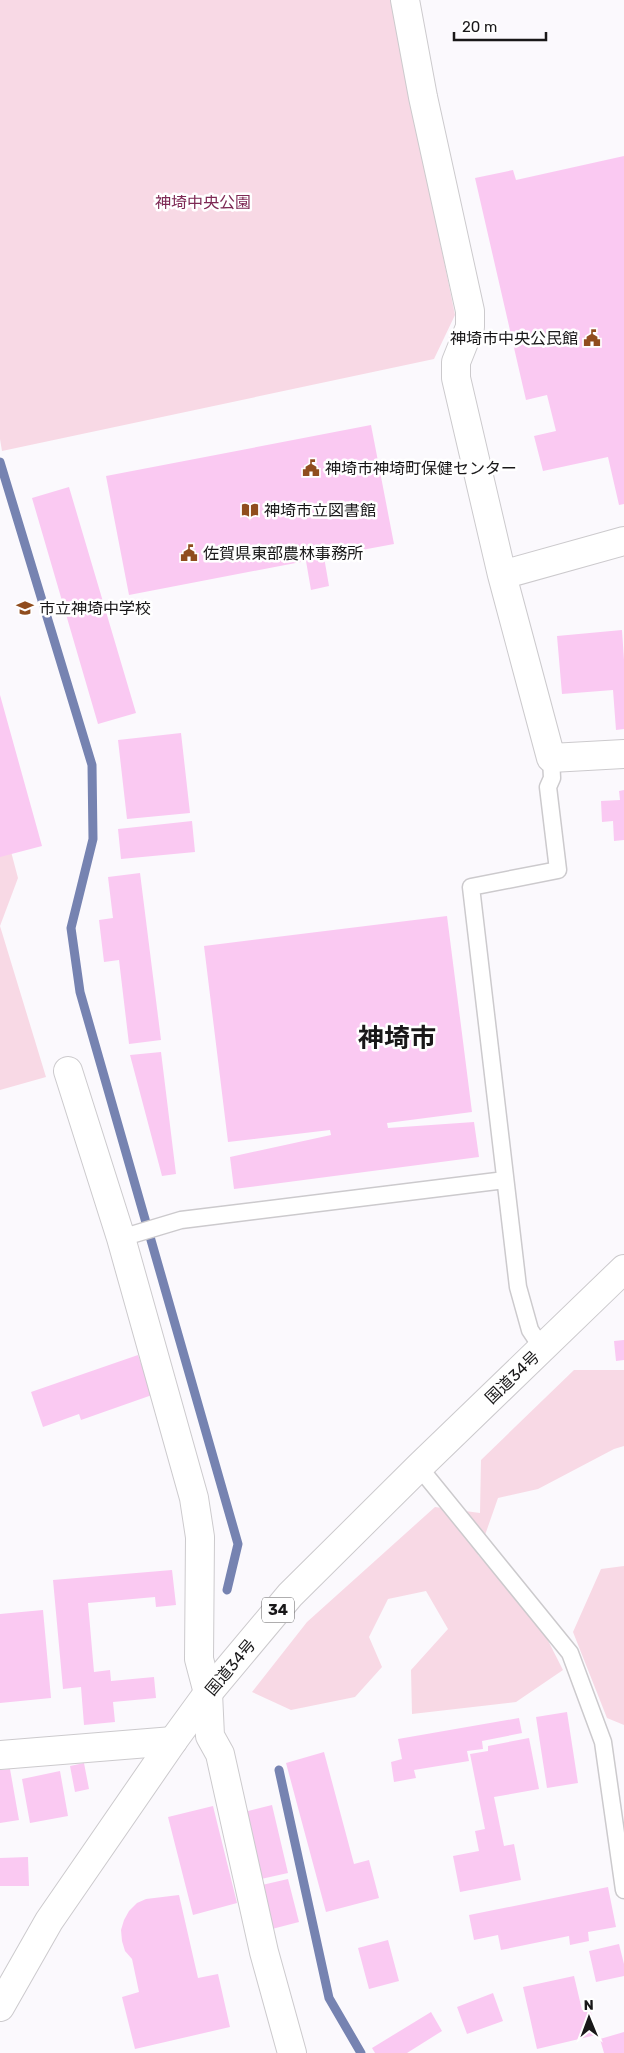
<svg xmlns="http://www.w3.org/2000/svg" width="624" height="2053" font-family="Rubik,'Noto Sans JP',sans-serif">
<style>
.green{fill:#f8d9e5}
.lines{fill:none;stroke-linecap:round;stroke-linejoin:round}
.stream{stroke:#7683b1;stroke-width:9}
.building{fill:#fac9f2}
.service-casing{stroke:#cccacd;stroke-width:19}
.minor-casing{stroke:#cccacd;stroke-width:30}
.trunk-casing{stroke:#cccacd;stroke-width:30}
.service{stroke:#fff;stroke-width:16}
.minor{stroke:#fff;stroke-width:28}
.trunk{stroke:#fff;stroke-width:28}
.labels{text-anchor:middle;stroke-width:5;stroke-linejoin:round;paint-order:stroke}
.shield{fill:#fff;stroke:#5e5d5e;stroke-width:1}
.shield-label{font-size:15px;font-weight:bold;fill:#191819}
.park-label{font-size:16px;fill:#7e2955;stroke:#fff}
.poi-label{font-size:16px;fill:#191819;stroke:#fff;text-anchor:start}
.street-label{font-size:16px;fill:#191819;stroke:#fff}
.town-label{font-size:26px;font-weight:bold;fill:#191819;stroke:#fff}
</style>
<rect width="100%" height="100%" fill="#fbf9fd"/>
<path class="green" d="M0 0H391L455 315 434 359 2 451 0 439Z
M0 810 18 878 0 926 46 1077 0 1090Z
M574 1370H624V1446L614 1449 538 1489 498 1498 478 1555 535 1615 563 1670 516 1702 412 1714 411 1670 448 1629 426 1591 388 1599 369 1637 382 1667 355 1697 291 1710 252 1692 307 1622 435 1507 480 1513 481 1460Z
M624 1566V1725L607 1718 573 1632 601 1569Z"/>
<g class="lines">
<path class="stream" d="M0 462 92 765 93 839 71 928 80 992 238 1544 227 1590
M279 1770 329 1998 361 2053"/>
</g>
<path class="building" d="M624 156V504L619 505 608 457 543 471 534 436 556 431 547 395 526 400 475 178 513 170 516 180Z
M371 425 394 544 324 557 329 586 311 590 306 561 129 595 106 476Z
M69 487 136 713 98 724 32 498Z
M622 630 624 660V729L616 730 613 690 562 694 557 636Z
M0 695 42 846 0 857Z
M181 733 190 813 127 819 118 740Z
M624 790V840L614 841 613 821 602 822 601 801 620 800 619 791Z
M192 821 195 852 121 859 118 829Z
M140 873 161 1040 129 1044 119 960 104 962 99 920 113 918 108 877Z
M447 916 472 1112 387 1123 388 1128 474 1122 479 1157 234 1189 230 1157 331 1135 330 1130 228 1142 204 946Z
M161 1052 176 1174 162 1176 130 1055Z
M624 1340V1360L616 1361 614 1341Z
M138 1355 152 1395 81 1420 79 1414 43 1427 31 1392Z
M172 1570 176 1605 156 1607 155 1597 88 1603 94 1672 110 1670 111 1681 154 1677 156 1698 113 1702 115 1722 84 1725 81 1687 63 1689 53 1580Z
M43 1610 51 1698 0 1703V1614Z
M567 1712 578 1783 547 1788 536 1717Z
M519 1718 522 1733 482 1741 483 1749 467 1751 469 1761 414 1770 416 1778 394 1782 391 1762 402 1759 398 1739Z
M529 1738 539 1789 494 1797 504 1846 514 1844 521 1880 460 1892 453 1856 479 1851 475 1831 485 1829 470 1754 488 1751V1746Z
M324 1752 354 1864 369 1860 379 1898 326 1912 286 1763Z
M84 1763 89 1789 75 1792 70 1766Z
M10 1769 19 1820 0 1823V1770Z
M60 1771 68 1816 30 1823 22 1779Z
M272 1805 288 1873 261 1879 244 1812Z
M213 1806 237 1903 193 1915 168 1817Z
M28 1857 29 1886H0V1858Z
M288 1879 299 1922 272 1929 262 1885Z
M608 1887 616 1927 588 1932 589 1941 570 1945 569 1936 501 1950 498 1935 474 1940 469 1915Z
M179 1895 198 1978 218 1974 230 2027 135 2049 122 1997 139 1992 132 1959 125 1951 122 1941 121 1930 124 1920 129 1911 137 1903 146 1899Z
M388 1940 399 1981 369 1989 358 1948Z
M619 1944 624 1964V1976L596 1982 589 1951Z
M574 1976 582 2010 590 2008 596 2035 537 2049 523 1987Z
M493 1993 503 2021 467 2034 457 2007Z
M431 2012 442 2031 407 2053H375L372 2048Z
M624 2032V2053H604L600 2039Z"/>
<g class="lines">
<g class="service-casing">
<path id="service" d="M121 1238 181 1220 505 1180
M542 1348 530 1330 518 1287 471 887 558 870 548 787 552 778 551 758
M419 1467 570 1653 603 1742 624 1890"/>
</g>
<g class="minor-casing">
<path id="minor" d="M405 0 423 97 470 311V327L456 362V378L502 575 624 541
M502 575 551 758 624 754
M68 1071 121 1238 194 1498 200 1537 199 1659 208 1693 210 1736 220 1754 264 1952 292 2053
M0 1755 173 1741"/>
</g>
<g class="trunk-casing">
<path id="trunk" d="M0 2007 49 1921 173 1741 208 1693 290 1595 419 1467 624 1269"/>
</g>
<use href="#service" class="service"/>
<use href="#minor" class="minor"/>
<use href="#trunk" class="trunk"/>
</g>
<defs>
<g id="civic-bare" transform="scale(1.35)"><path d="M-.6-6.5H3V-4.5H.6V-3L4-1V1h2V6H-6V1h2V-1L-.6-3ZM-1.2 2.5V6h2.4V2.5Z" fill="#904d1e" stroke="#fff" stroke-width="2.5" paint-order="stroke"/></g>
<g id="library-bare" transform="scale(1.35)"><path d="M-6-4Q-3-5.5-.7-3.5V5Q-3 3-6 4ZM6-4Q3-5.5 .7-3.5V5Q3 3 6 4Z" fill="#904d1e" stroke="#fff" stroke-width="2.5" paint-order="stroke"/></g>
<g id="school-bare" transform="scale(1.35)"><path d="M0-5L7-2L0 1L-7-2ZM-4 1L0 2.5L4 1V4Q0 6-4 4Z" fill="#904d1e" stroke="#fff" stroke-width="2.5" paint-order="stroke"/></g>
</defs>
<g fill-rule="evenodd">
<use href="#civic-bare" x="592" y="338"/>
<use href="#civic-bare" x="311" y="468"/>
<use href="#library-bare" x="250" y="510"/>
<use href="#civic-bare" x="189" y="553"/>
<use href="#school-bare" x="25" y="608"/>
</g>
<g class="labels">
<rect class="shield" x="262" y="1597.5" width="32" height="25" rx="4"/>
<g class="shield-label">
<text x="278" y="1615">34</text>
</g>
<g class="park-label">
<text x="203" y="208">神埼中央公園</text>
</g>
<g class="poi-label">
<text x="578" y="344" text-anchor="end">神埼市中央公民館</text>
<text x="325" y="474">神埼市神埼町保健センター</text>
<text x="264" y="516">神埼市立図書館</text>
<text x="203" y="559">佐賀県東部農林事務所</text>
<text x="39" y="614">市立神埼中学校</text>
</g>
<g class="street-label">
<text transform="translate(512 1377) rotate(-44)" y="6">国道34号</text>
<text transform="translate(230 1667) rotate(-50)" y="6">国道34号</text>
</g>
<g class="town-label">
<text x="397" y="1047">神埼市</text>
</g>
</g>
<g transform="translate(589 2018) rotate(359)" stroke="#ffffff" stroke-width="4" paint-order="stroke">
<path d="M0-4L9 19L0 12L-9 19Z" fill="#191819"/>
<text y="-8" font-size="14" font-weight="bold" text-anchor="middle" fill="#191819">N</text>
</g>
<path d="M454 32v8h92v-8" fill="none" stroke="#191819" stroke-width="2.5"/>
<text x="462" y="32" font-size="15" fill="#191819" stroke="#ffffff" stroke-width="4" paint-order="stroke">20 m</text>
</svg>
